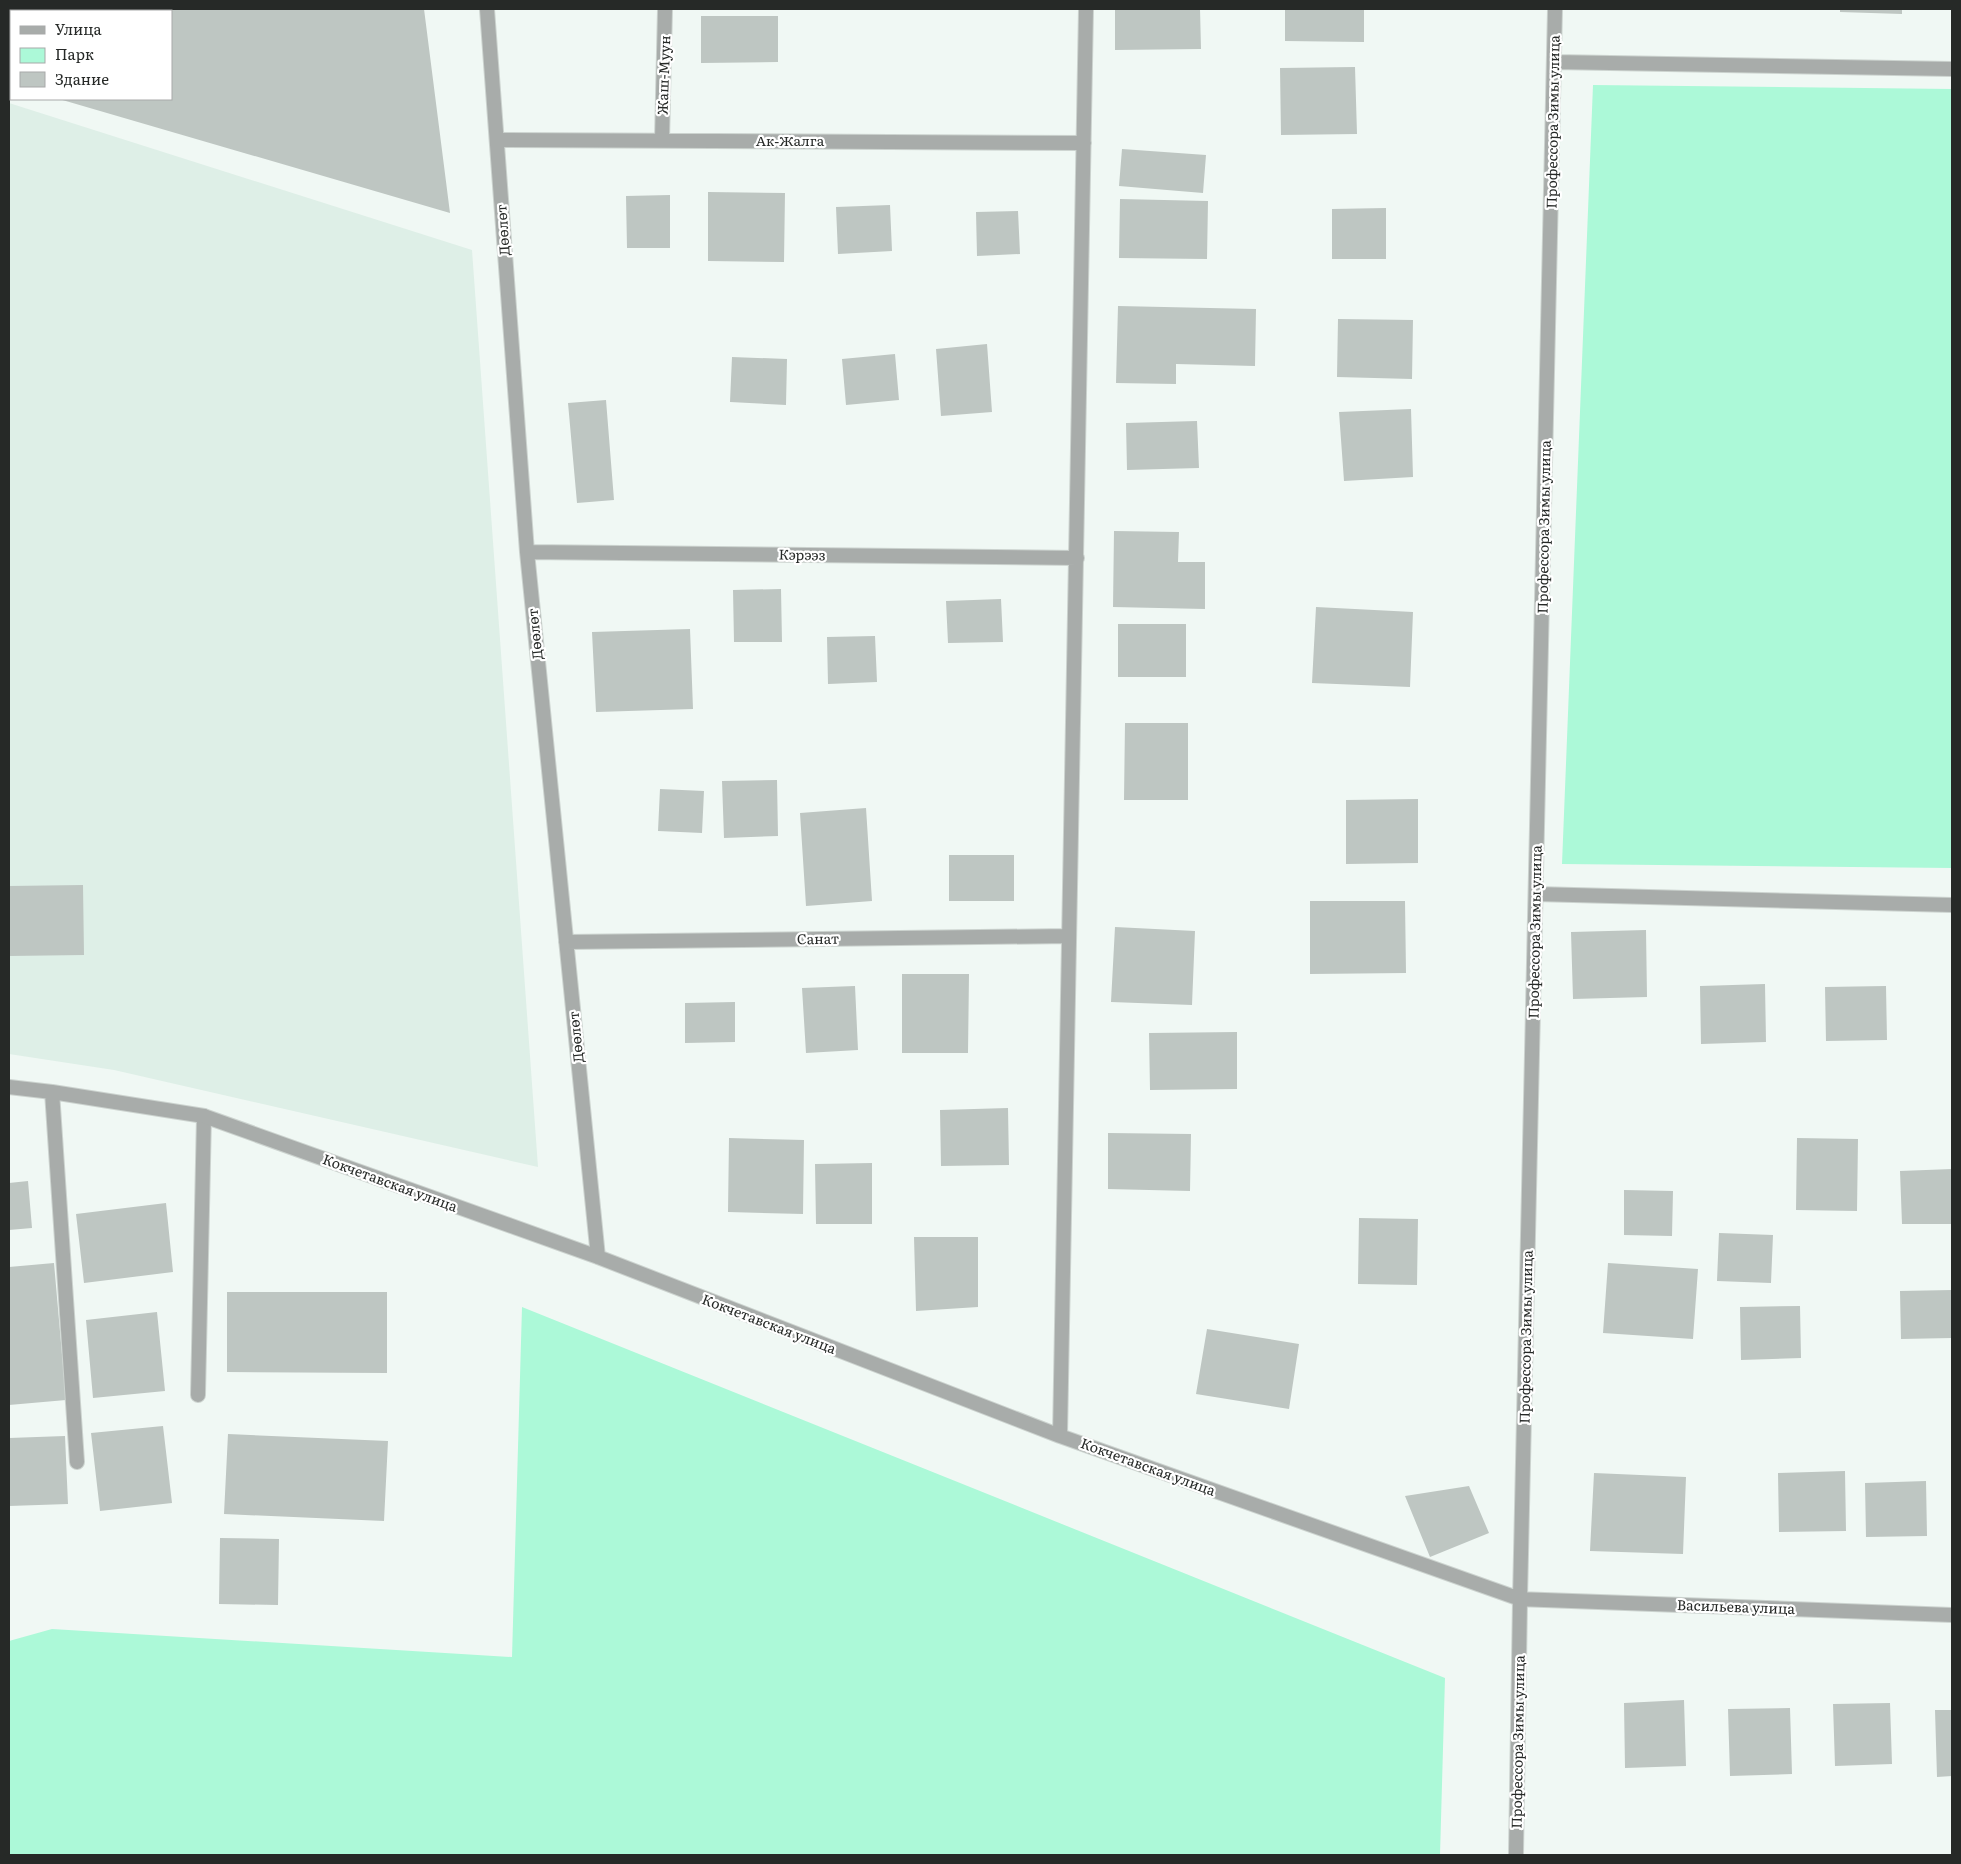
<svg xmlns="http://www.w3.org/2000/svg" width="1961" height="1864" font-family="Literata,serif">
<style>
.built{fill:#deefe7}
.green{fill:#acf9d8}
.building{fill:#bec6c2}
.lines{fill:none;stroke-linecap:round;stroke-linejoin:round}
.service-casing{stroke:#ccd3cf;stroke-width:16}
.minor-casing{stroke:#ccd3cf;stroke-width:16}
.service{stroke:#a8acaa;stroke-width:14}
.minor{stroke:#a8acaa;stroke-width:14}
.labels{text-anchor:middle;stroke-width:4.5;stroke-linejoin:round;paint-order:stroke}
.street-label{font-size:14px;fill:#262927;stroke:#fff}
</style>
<rect width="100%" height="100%" fill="#f0f8f4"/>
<path class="built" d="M9 103 472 250 538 1167 114 1070 9 1054Z"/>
<path class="green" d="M1593 85 1952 89V868L1562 864Z
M522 1307 1445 1678 1440 1855H9V1641L52 1629 512 1657Z"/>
<path class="building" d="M9 9H424L450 213 59 99H171V11H11V86L9 85Z
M1115 9H1200L1201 49 1115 50Z
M1285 9H1364V42L1285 41Z
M1840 9H1902V14L1840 12Z
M701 16H778V62L701 63Z
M1355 67 1357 134 1281 135 1280 68Z
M1122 149 1206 155 1203 193 1119 186Z
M708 192 785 193 784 262 708 261Z
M670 195V248H627L626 196Z
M1120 199 1208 201 1207 259 1119 258Z
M890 205 892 251 838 254 836 207Z
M1386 208V259H1332V209Z
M1018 211 1020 254 977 256 976 212Z
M1118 306 1256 309 1255 366 1176 364V384L1116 383Z
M1338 319 1413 320 1412 379 1337 377Z
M987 344 992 412 941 416 936 349Z
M895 354 899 400 846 405 842 359Z
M732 357 787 359 786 405 730 402Z
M606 400 614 500 577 503 568 403Z
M1411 409 1413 477 1344 481 1339 412Z
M1197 421 1199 468 1127 470 1126 423Z
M1114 531 1179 532 1178 562H1205V609L1113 607Z
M781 589 782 642H734L733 590Z
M1001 599 1003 642 948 643 946 601Z
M1316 607 1413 612 1410 687 1312 683Z
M1118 624H1186V677H1118Z
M690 629 693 709 596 712 592 632Z
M875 636 877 682 828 684 827 637Z
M1125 723H1188V800H1124Z
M777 780 778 836 724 838 722 781Z
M660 789 704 791 702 833 658 831Z
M1418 799V863L1346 864V800Z
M866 808 872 901 806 906 800 813Z
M949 855H1014V901H949Z
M83 885 84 955 9 956V886Z
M1310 901H1405L1406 973 1310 974Z
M1115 927 1195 931 1192 1005 1111 1002Z
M1646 930 1647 997 1573 999 1571 932Z
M902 974H969L968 1053H902Z
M1765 984 1766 1042 1701 1044 1700 986Z
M855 986 858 1050 806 1053 802 988Z
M1886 986 1887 1040 1826 1041 1825 987Z
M735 1002V1042L685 1043V1003Z
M1237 1032V1089L1150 1090 1149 1033Z
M1008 1108 1009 1165 941 1166 940 1110Z
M1108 1133 1191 1134 1190 1191 1108 1189Z
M729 1138 804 1140 803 1214 728 1212Z
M1797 1138 1858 1139 1857 1211 1796 1210Z
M872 1163V1224H816L815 1164Z
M1952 1169V1224H1902L1900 1171Z
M28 1181 32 1228 9 1230V1183Z
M1624 1190 1673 1191 1672 1236 1624 1235Z
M166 1203 173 1272 84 1283 76 1214Z
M1359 1218 1418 1219 1417 1285 1358 1284Z
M1719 1233 1773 1235 1771 1283 1717 1281Z
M914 1237H978V1307L916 1311Z
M54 1263 66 1400 9 1405V1267Z
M1608 1263 1698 1269 1693 1339 1603 1333Z
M1952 1290V1338L1901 1339 1900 1291Z
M227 1292H387V1373L227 1372Z
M1800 1306 1801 1358 1741 1360 1740 1307Z
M157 1312 165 1391 93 1398 86 1320Z
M1207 1329 1299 1344 1289 1409 1196 1394Z
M163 1426 172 1503 100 1511 91 1433Z
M228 1434 388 1441 384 1521 224 1514Z
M65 1436 68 1504 9 1506V1438Z
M1845 1471 1846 1531 1779 1532 1778 1473Z
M1594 1473 1686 1477 1683 1554 1590 1551Z
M1926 1481 1927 1536 1866 1537 1865 1483Z
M1469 1486 1489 1533 1430 1557 1405 1496Z
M220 1538 279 1539 278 1605 219 1604Z
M1684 1700 1686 1766 1625 1768 1624 1703Z
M1890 1703 1892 1764 1835 1766 1833 1704Z
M1790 1708 1792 1774 1730 1776 1728 1709Z
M1935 1710H1952V1776L1937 1777Z"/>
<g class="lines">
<g class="service-casing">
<path id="service" d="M198 1395 204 1116"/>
</g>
<g class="minor-casing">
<path id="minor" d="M487 9 527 552 598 1257
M1554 62 1952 69
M497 140 1084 143
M662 140 665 9
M527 552 1077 558
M1536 894 1952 905
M566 942 1069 936
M9 1087 52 1092 204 1116 598 1257 1060 1436 1520 1599 1952 1615
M52 1092 77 1462
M1060 1436 1086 9
M1516 1855 1520 1599 1555 9"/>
</g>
<use href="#service" class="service"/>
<use href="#minor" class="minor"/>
</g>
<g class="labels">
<g class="street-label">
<text transform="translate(664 75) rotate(-88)" y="5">Жаш-Муун</text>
<text transform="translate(1553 122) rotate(-89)" y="5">Профессора Зимы улица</text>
<text x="790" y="146">Ак-Жалга</text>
<text transform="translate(503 230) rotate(-94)" y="5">Дөөлөт</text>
<text transform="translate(1544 527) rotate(-89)" y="5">Профессора Зимы улица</text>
<text transform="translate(802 555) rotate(1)" y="5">Кэрээз</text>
<text transform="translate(535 634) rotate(-96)" y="5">Дөөлөт</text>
<text transform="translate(1535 932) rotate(-89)" y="5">Профессора Зимы улица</text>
<text transform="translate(818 939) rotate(-1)" y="5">Санат</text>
<text transform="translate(576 1037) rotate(-96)" y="5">Дөөлөт</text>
<text transform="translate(390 1183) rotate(20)" y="5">Кокчетавская улица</text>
<text transform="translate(769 1324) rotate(21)" y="5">Кокчетавская улица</text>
<text transform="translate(1526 1337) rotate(-89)" y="5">Профессора Зимы улица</text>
<text transform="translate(1148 1467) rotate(20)" y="5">Кокчетавская улица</text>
<text transform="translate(1736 1607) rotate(2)" y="5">Васильева улица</text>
<text transform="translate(1518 1742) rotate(-89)" y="5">Профессора Зимы улица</text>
</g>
</g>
<rect width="1961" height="1864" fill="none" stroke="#262927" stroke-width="20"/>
<rect x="10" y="10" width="162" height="90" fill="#ffffff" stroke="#a8a9a9"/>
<rect x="20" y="26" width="25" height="8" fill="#a8acaa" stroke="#a8a9a9"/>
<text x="55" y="35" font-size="15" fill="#262927">Улица</text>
<rect x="20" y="48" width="25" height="15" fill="#acf9d8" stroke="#a8a9a9"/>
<text x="55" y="60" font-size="15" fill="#262927">Парк</text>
<rect x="20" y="72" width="25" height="15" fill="#bec6c2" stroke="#a8a9a9"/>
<text x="55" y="85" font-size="15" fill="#262927">Здание</text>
</svg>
